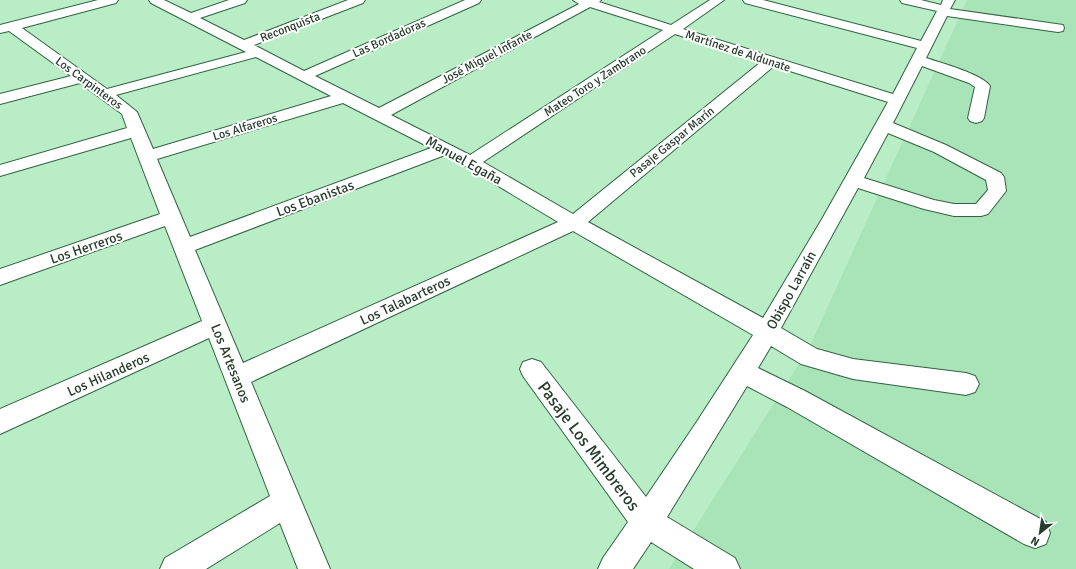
<svg xmlns="http://www.w3.org/2000/svg" width="1076" height="569" font-family="Signika,sans-serif">
<style>
.built{fill:#a8e4b8}
.lines{fill:none;stroke-linecap:round;stroke-linejoin:round}
.minor-casing{stroke:#316241;stroke-width:2}
.minor{fill:#fff;fill-rule:evenodd}
.labels{text-anchor:middle;stroke-width:4;stroke-linejoin:round;paint-order:stroke}
.far-street-label{font-size:12px;fill:#273c2c;stroke:#fff}
.street-label{font-size:14px;fill:#273c2c;stroke:#fff}
.near-street-label{font-size:17px;fill:#273c2c;stroke:#fff}
</style>
<rect width="100%" height="100%" fill="#b8edc6"/>
<path class="built" d="M967 0H1076V569H669L809 348Z"/>
<g class="lines">
<g class="minor-casing">
<path id="minor" d="M98 0H118L116 3 22 28 107 89 246 52 151 3 149 0H164L191 13 229 0H247L245 3 200 18 244 40 348 0H365L363 3 254 45 304 71 465 0H481L479 3 315 76 379 108 579 4 573 0H601L599 2 671 25 710 0H724L683 29 893 94 917 48 745 3 743 0H763L921 41 937 11 902 3 900 0H921L941 5 943 0H955L950 9 1063 25 1064 28 1063 31 1058 32 947 16 926 58C941 63 982 74 990 86L984 118 982 121 976 123 970 121 968 118 975 87 969 83 922 66 893 123 946 145 1001 173 1004 177 1006 191 988 214 981 216H954L924 209 858 188 781 328 817 349 853 359 966 373 975 376 979 384 975 392 966 395 853 379 801 364 771 346 758 368 805 391 1046 522 1050 533 1046 544 1035 548 1024 544 787 407 747 386 667 517 735 558 740 569H694L651 542 633 569H598L603 558 628 522 523 376 520 369 523 362 532 359 541 362 646 497 696 423 753 335 573 231 251 382 330 569H298L280 523 206 569H160L165 558 270 496 209 338 0 434V409L202 321 165 226 0 285V269L160 214 131 138 0 176V165L127 128 122 114 80 83 0 104V94L71 76 9 31 0 33V25ZM590 7 663 30 470 155 391 115ZM675 34 761 62 573 214 483 162ZM256 57 331 96 153 149 137 112 116 95ZM774 66 888 102 822 219 763 318 588 222ZM343 103 431 148 190 237 157 159ZM888 133 934 152 986 180 988 190 976 204H954L934 200 864 178ZM445 155 465 166 558 222 243 363 195 250Z"/>
</g>
<use href="#minor" class="minor"/>
</g>
<g class="labels">
<g class="far-street-label">
<text transform="translate(290 27) rotate(-21)" y="4">Reconquista</text>
<text transform="translate(389 38) rotate(-24)" y="4">Las Bordadoras</text>
<text transform="translate(738 51) rotate(18)" y="4">Martínez de Aldunate</text>
<text transform="translate(487 57) rotate(-28)" y="4">José Miguel Infante</text>
<text transform="translate(595 81) rotate(-33)" y="4">Mateo Toro y Zambrano</text>
<text transform="translate(89 83) rotate(36)" y="4">Los Carpinteros</text>
<text transform="translate(245 127) rotate(-17)" y="4">Los Alfareros</text>
<text transform="translate(672 142) rotate(-39)" y="4">Pasaje Gaspar Marín</text>
</g>
<g class="street-label">
<text transform="translate(464 160) rotate(29)" y="5">Manuel Egaña</text>
<text transform="translate(315 198) rotate(-20)" y="5">Los Ebanistas</text>
<text transform="translate(86 247) rotate(-19)" y="5">Los Herreros</text>
<text transform="translate(791 290) rotate(-61)" y="5">Obispo Larraín</text>
<text transform="translate(405 300) rotate(-25)" y="5">Los Talabarteros</text>
<text transform="translate(231 363) rotate(68)" y="5">Los Artesanos</text>
<text transform="translate(108 374) rotate(-24)" y="5">Los Hilanderos</text>
</g>
<g class="near-street-label">
<text transform="translate(589 446) rotate(53)" y="6">Pasaje Los Mimbreros</text>
</g>
</g>
<g transform="translate(1040 533) rotate(210)" stroke="#ffffff" stroke-width="3" paint-order="stroke">
<path d="M0-3L7 15L0 10L-7 15Z" fill="#273c2c"/>
<text y="-6" font-size="11" font-weight="bold" text-anchor="middle" fill="#273c2c">N</text>
</g>
</svg>
